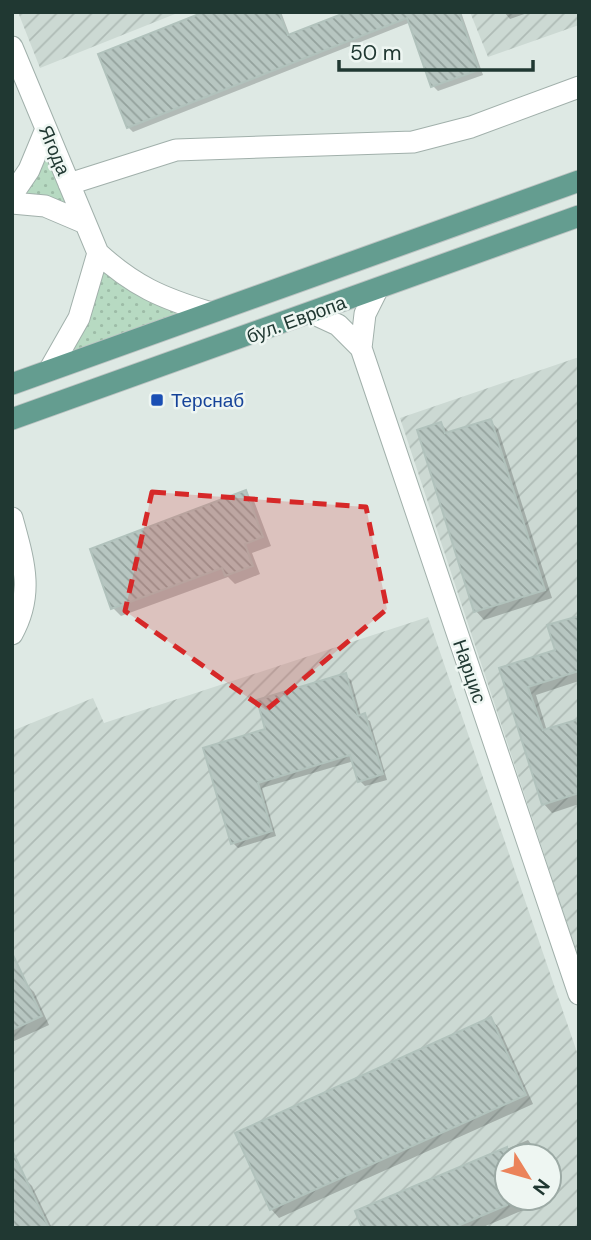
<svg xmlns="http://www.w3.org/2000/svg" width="591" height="1240" font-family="'DM Sans',sans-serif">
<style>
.industrial{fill:url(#industrial-furrows);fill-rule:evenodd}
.grass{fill:url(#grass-dots)}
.shadow{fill:#0003}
.building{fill:url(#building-back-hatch);stroke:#b1c2bc;stroke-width:2}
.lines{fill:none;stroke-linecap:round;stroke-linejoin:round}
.minor-casing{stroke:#a1b0ab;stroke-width:23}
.major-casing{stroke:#bcc3c2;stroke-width:23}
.minor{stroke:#fff;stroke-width:21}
.major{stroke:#649d90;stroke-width:21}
.marked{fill:#d62828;fill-opacity:0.2;stroke:#d62828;stroke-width:5;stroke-dasharray:14 9;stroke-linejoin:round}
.transit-dot{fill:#1a4fb4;stroke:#eef6f2;stroke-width:2.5}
.labels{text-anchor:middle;stroke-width:5;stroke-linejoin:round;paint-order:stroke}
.street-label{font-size:19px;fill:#203832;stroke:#eef6f2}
.transit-label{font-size:19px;fill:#164399;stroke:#eef6f2;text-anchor:start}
</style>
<defs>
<pattern id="industrial-furrows" width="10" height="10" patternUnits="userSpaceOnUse" patternTransform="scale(1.75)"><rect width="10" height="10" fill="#ccd9d3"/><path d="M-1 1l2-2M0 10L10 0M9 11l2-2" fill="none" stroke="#afbbb6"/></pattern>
<pattern id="grass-dots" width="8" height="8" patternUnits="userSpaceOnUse" patternTransform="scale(1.75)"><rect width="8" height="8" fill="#b7dac2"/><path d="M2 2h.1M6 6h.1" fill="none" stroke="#9dbca7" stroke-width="1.8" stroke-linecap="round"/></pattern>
<pattern id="building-back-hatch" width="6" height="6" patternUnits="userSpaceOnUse" patternTransform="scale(1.75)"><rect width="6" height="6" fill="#b7c6c1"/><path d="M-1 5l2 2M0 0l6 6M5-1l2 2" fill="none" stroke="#94a29d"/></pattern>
</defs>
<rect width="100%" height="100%" fill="#dee9e4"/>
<path class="industrial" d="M18 12H180L40 68Z
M470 12H579V25L488 57Z
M579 357V960L400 418Z
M428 617 579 1058V1228H12V731L93 698 104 723ZM507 1156H549V1198H507Z"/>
<path class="grass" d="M46 129 85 223 12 195Z
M98 253 208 312 50 369Z"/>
<path class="shadow" d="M209 12H281L290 36 351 12H461L483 75 438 91 433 86 411 22 133 132 128 127Z
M504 12H530L510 19Z
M490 421 498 429 552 598 484 620 476 611 441 424 449 432Z
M246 493 254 501 271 546 252 553 260 574 235 584 228 577 121 616 113 608Z
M579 618V681L536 695 547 731 579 721V804L552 813 544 804 501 669 557 651Z
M345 675 351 680 361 716 370 721 387 780 365 786 360 781 354 761 262 788 276 836 238 848 233 843 268 731Z
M25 983 34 992 49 1025 12 1042V989Z
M491 1019 499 1028 533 1104 279 1218 271 1209Z
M528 1140 540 1156H507V1198H549V1178L556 1196 481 1228H364L358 1212Z
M24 1178 32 1186 52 1228H12Z"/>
<path class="building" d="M204 12H279L288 35 347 12H459L479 70 431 87 407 18 127 128 98 54Z
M491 419 545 590 474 612 417 430 441 422 445 433Z
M246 490 263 537 245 544 253 566 225 576 222 568 111 609 90 549Z
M579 616V671L528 687 543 730 579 719V793L542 805 499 668 555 650 547 625Z
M346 673 358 716 365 713 383 774 358 782 350 755 258 783 272 831 231 844 203 748 265 729 257 700Z
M12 953 42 1016 12 1030Z
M491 1017 526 1095 270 1210 235 1133Z
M507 1147V1205L453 1228H362L355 1211Z
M12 1150 49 1228H12Z"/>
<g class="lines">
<g class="minor-casing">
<path id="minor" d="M12 47 98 253C134 286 162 298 208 312
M69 184 176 150 413 142 471 127 579 87
M12 195 29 170 46 129
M12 203 45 206 85 223
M377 290 365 314 361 348 579 994
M312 313 338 325 361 348
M50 369 79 318 98 253
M12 518C23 559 35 593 12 634"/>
</g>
<g class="major-casing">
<path id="major" d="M12 384 579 181
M12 419 579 216"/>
</g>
<use href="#minor" class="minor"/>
<use href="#major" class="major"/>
</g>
<path class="marked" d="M152 492 366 507 387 609 266 710 125 611Z"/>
<rect class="transit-dot" x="150" y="393" width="14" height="14" rx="3.5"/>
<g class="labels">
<g class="street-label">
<text transform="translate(55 150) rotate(67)" y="7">Ягода</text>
<text transform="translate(296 319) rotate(-20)" y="7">бул. Европа</text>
<text transform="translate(470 671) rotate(71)" y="7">Нарцис</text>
</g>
<g class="transit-label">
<text x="171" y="407">Терснаб</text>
</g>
</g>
<rect width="591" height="1240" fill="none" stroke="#203832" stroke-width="28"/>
<g transform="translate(528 1177) rotate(127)"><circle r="33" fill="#eef6f2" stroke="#9caaa5" stroke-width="2"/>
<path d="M0-5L12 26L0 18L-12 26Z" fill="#eb835a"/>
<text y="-10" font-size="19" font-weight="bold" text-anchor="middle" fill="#203832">N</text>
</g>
<path d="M339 60v10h194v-10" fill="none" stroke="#203832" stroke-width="3.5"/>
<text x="350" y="60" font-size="21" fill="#203832" stroke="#eef6f2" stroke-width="5" paint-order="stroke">50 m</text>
</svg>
